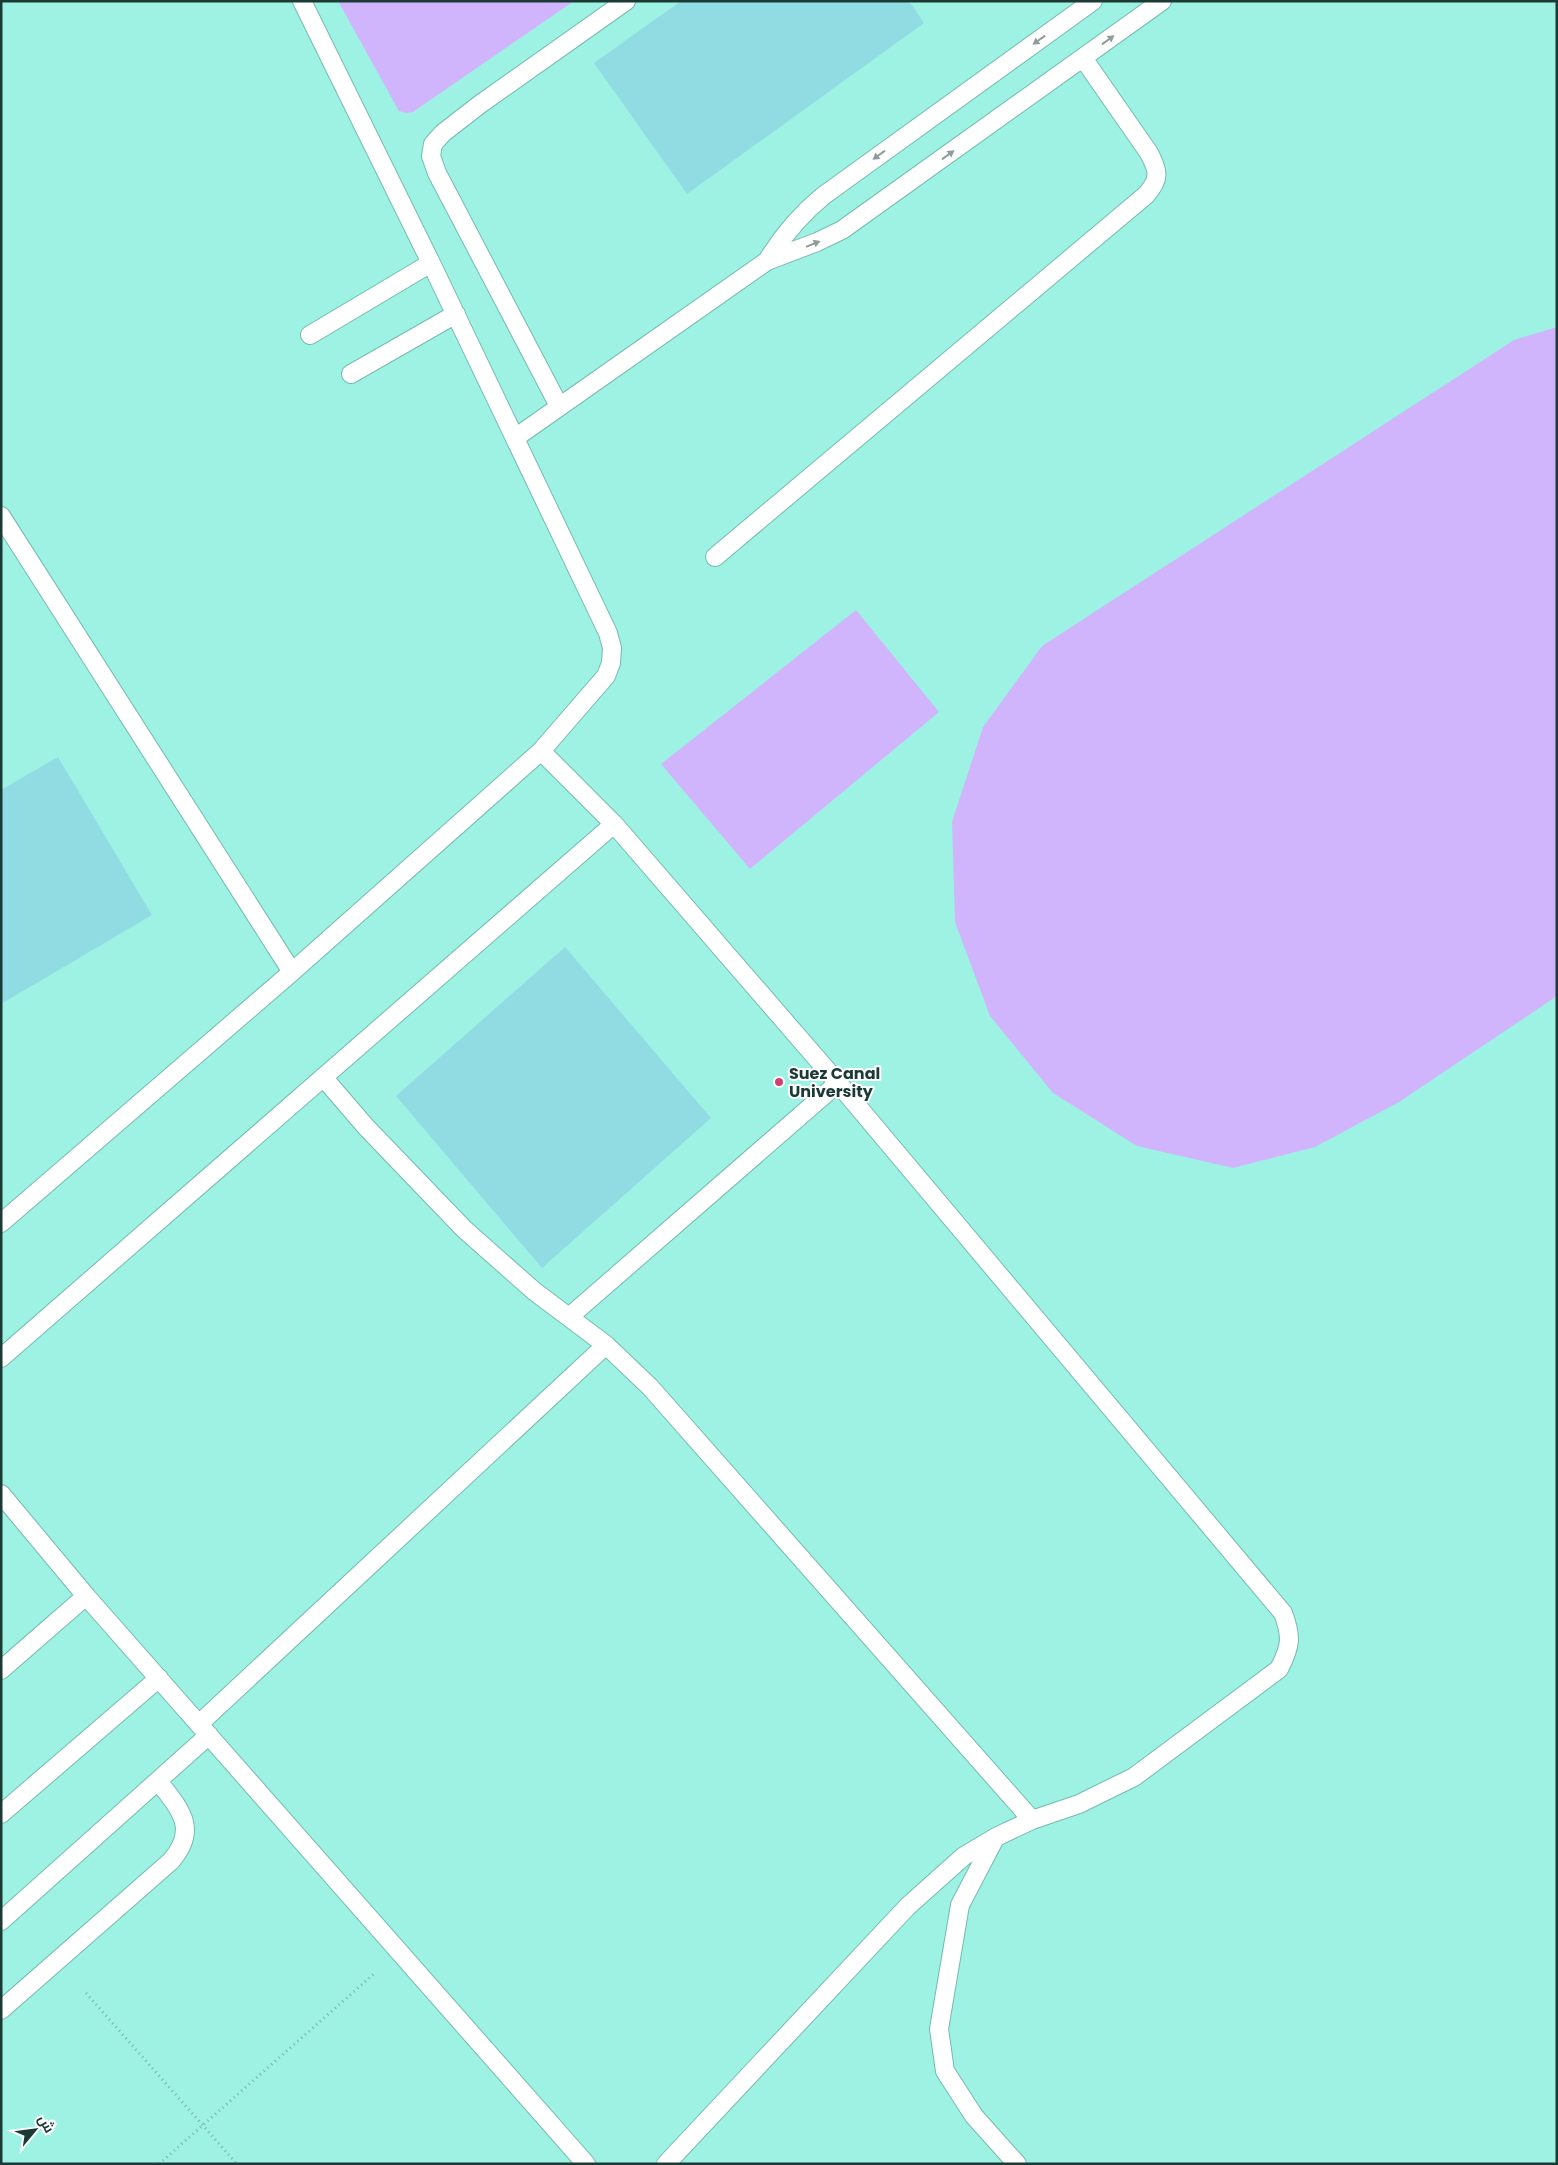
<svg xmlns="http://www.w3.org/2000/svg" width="1558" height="2165" font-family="Poppins,Cairo,sans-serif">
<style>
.built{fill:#9ef2e3}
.green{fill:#d0b5fc}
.building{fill:#91dce2}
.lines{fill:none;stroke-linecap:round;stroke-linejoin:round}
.lane-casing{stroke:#74bbaf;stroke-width:20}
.path{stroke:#7ab3a9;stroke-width:3;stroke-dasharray:1 4;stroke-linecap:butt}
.lane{stroke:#fff;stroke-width:18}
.oneway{fill:#8e9c9a}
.poi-dot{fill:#cd4174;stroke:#fff;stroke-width:2}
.labels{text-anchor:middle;stroke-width:4;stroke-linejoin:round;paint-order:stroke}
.poi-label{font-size:16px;font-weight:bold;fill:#1c3a35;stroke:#fff;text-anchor:start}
</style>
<rect width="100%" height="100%" fill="#b2fbee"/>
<path class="built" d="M1 1H1557V2164H1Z"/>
<path class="green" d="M338 1H574L413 112 406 113 399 111Z
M1557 327V996L1399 1102 1315 1147 1233 1168 1137 1146 1053 1093 990 1016 955 922 952 822 983 727 1042 646 1514 340Z
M856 610 939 712 750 869 661 764Z"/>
<path class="building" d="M681 1H909L924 23 687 194 594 63Z
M58 757 152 915 1 1004V790Z
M565 947 711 1118 542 1268 396 1096Z"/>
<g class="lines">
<g class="lane-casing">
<path id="lane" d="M767 261C783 235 800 215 823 196L1093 1
M310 335 431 263
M351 374 456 314
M559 406 437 173 431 156 433 144 443 133 479 105 626 1
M515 438 767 261 817 242 842 230 1162 1
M1 516 292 972
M715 557 1146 195C1160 179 1159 172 1149 153L1083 58
M541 751 614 824 838 1083 1283 1613C1292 1637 1291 1646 1279 1669L1134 1777 1079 1804 1032 1820 996 1837 964 1856 908 1906 666 2164
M323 1077 366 1127 464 1229 534 1291 606 1345 650 1387 1032 1820
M1 1223 292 972 541 751 606 676 611 663 612 648 608 633 431 263 302 1
M569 1317 838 1083
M1 1358 614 824
M1 1494 86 1596 586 2164
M1 1670 86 1596
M199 1724 606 1345
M1 1814 159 1678
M995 1838 960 1905 939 2029 945 2071 974 2116 1017 2164
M1 1921 209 1735
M1 2010 171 1861C199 1829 180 1809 158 1781"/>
</g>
<path class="path" d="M86 1993 237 2164
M159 2164 376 1972"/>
<use href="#lane" class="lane"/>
</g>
<defs><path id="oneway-solid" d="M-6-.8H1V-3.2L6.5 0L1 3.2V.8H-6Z" transform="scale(1.25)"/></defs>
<g class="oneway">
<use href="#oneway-solid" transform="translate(1039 40) rotate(144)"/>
<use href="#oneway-solid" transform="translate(1108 40) rotate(-36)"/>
<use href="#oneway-solid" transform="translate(879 155) rotate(144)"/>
<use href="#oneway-solid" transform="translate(948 155) rotate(-36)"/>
<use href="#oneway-solid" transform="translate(813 244) rotate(-22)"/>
</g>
<circle class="poi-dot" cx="779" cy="1082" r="5"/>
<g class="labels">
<g class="poi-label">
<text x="789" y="1079">Suez Canal<tspan x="789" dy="18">University</tspan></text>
</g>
</g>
<rect width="1558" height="2165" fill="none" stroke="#1c3a35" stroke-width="5"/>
<g transform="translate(35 2130) rotate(61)" stroke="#ffffff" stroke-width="4" paint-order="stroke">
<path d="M0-4L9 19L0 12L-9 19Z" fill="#1c3a35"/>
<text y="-8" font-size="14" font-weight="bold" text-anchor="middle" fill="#1c3a35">ش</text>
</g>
</svg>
